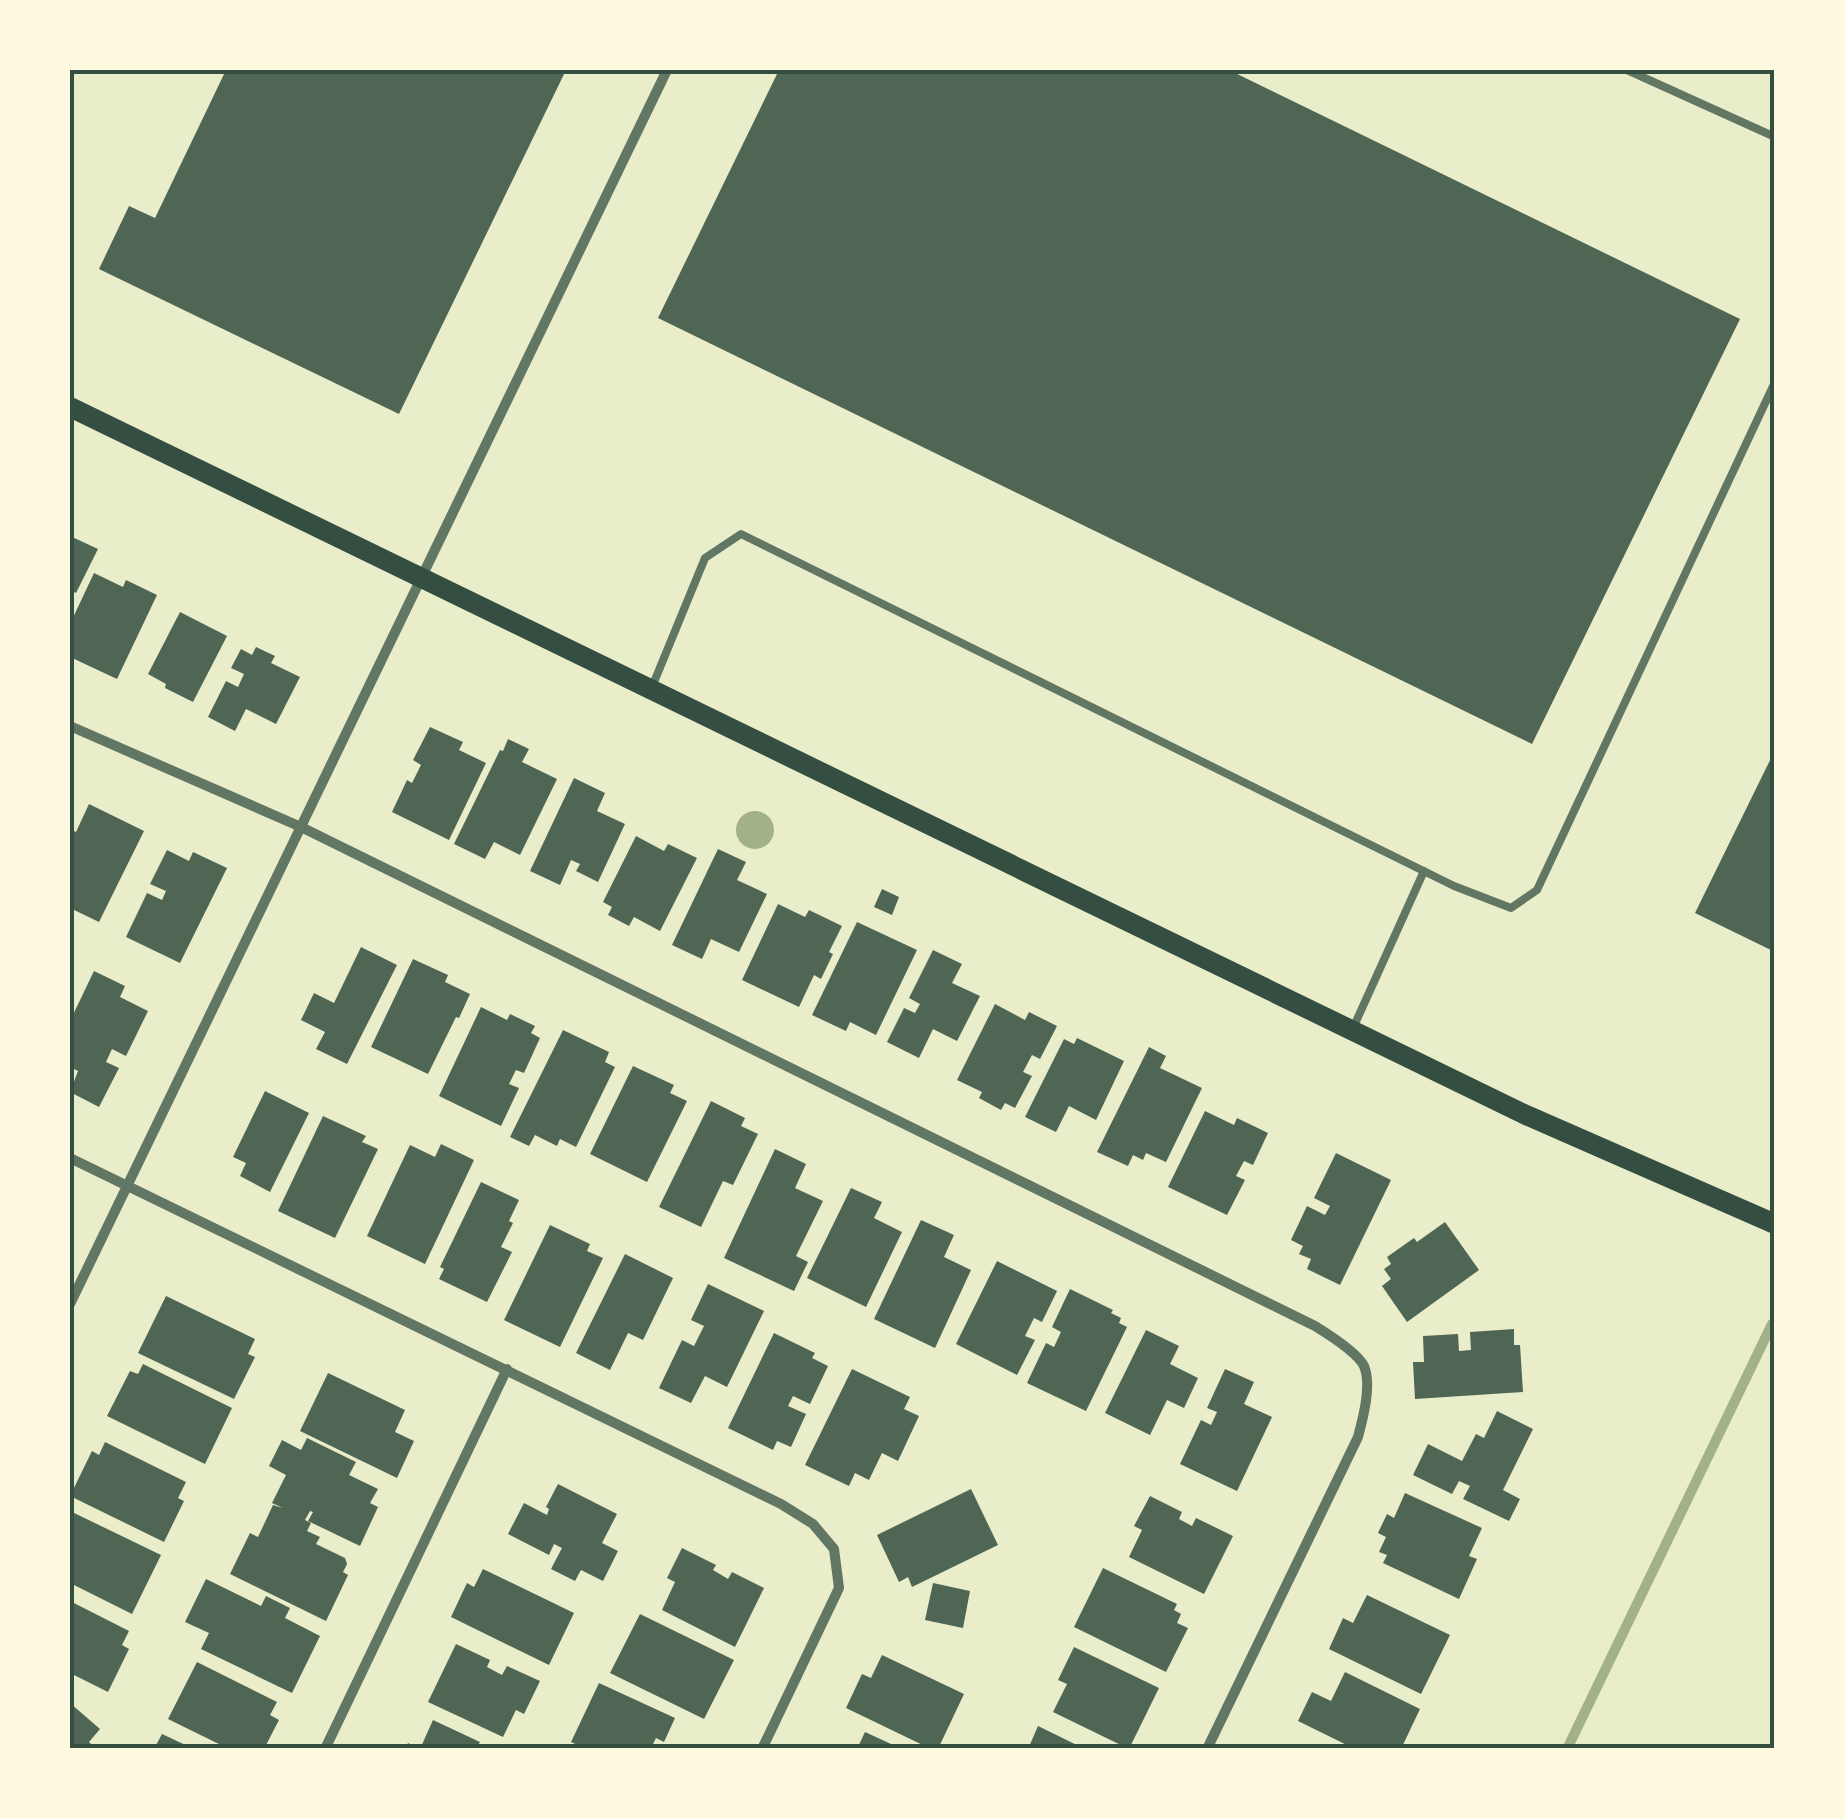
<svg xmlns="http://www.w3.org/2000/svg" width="1845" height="1819" font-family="Commissioner,sans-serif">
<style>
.water{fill:#a3b18a}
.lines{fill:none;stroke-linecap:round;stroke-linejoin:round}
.stream{stroke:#a3b18a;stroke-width:10}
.building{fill:#4f6655}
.service{stroke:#617663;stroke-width:8}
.minor{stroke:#617663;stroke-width:10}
.secondary{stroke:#344e41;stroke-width:20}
.neatline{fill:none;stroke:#344e41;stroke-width:4}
</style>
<rect width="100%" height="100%" fill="#e9edc9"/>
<path class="water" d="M736 830a19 19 0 1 1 38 0a19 19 0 1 1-38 0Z"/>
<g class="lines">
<path class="stream" d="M1567 1749 1772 1324"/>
</g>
<path class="building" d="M226 70H566L399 414 99 269 129 206 155 218Z
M779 70H1229L1740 319 1532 744 658 318Z
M70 536 98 549 76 593 70 590Z
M94 573 123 587 126 580 157 595 117 679 70 657V624Z
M180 612 227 636 193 702 165 688 166 684 148 674Z
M256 647 275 656 271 663 300 677 276 724 246 709 235 731 208 717 226 681 238 687 244 674 231 668 241 649 252 655Z
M430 727 463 742 459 750 486 763 449 840 392 812 407 780 412 783 421 765 413 760Z
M508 739 529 749 522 762 557 779 520 855 494 842 485 859 454 844 500 750 503 751Z
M1775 750V952L1695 913Z
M574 778 605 793 597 811 625 824 598 882 576 871 580 864 571 860 560 885 530 871Z
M89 804 144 831 99 922 70 908V829L76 832Z
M636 836 664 851 668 844 697 858 660 931 634 917 629 926 608 915 612 907 603 902Z
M718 849 746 862 737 880 767 894 739 952 711 939 702 959 672 945Z
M167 850 189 861 193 852 227 868 180 963 126 937 147 893 162 900 166 891 150 884Z
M882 889 899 897 892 915 874 907Z
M778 904 805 917 809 910 842 926 829 952 833 954 821 979 814 975 799 1007 742 980Z
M857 922 917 950 876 1035 850 1022 846 1031 812 1015Z
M361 947 397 965 347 1064 316 1049 325 1032 301 1020 314 993 334 1003Z
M933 950 962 964 952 983 980 996 957 1041 933 1029 919 1058 887 1042 904 1008 915 1013 920 1004 909 998Z
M413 959 448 975 445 982 470 994 459 1018 456 1017 428 1074 371 1047Z
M94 971 125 986 120 997 148 1011 126 1056 112 1049 106 1062 119 1068 99 1107 70 1092 78 1071 70 1067V1021Z
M995 1004 1025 1020 1029 1012 1057 1026 1040 1059 1032 1055 1023 1072 1032 1076 1015 1108 1005 1103 1001 1110 979 1098 982 1092 957 1080Z
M481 1007 507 1020 510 1014 535 1026 531 1033 540 1038 524 1073 516 1070 509 1084 519 1088 501 1126 439 1096Z
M563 1030 609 1052 605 1062 615 1067 576 1147 560 1139 557 1146 535 1135 529 1146 510 1137Z
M1077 1038 1124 1061 1096 1120 1069 1106 1056 1132 1025 1117 1064 1039 1074 1044Z
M1149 1047 1166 1056 1160 1068 1202 1088 1166 1162 1146 1153 1143 1160 1133 1155 1128 1166 1097 1152Z
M633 1066 674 1085 670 1093 687 1101 647 1182 590 1154Z
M265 1091 309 1113 270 1192 240 1176 246 1163 233 1157Z
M711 1101 745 1118 741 1126 758 1134 733 1185 723 1181 701 1227 659 1207Z
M1205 1111 1234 1125 1237 1118 1268 1133 1253 1165 1244 1161 1236 1176 1245 1180 1227 1215 1168 1187Z
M323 1116 366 1136 362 1142 378 1149 335 1238 278 1211Z
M441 1144 474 1160 425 1264 367 1236 410 1145 435 1157Z
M775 1149 806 1164 795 1188 823 1201 796 1256 808 1262 794 1291 724 1258Z
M1336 1153 1391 1180 1340 1285 1307 1269 1311 1259 1299 1254 1303 1246 1291 1240 1307 1206 1325 1215 1330 1206 1314 1198Z
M481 1182 519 1200 509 1221 513 1223 501 1247 512 1252 487 1302 439 1279 444 1269 440 1267Z
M851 1188 882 1202 874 1218 902 1232 866 1307 807 1278Z
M921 1220 954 1235 944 1257 971 1270 935 1348 874 1319Z
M1445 1222 1479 1270 1407 1322 1382 1286 1391 1279 1384 1269 1391 1264 1387 1257 1414 1238 1417 1242Z
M550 1225 590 1244 587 1251 603 1258 560 1347 504 1320Z
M625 1254 673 1278 643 1340 628 1333 610 1370 576 1353Z
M997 1261 1057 1291 1042 1322 1034 1318 1025 1336 1035 1340 1017 1375 956 1344Z
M708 1284 764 1311 727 1387 705 1376 691 1403 659 1388 682 1340 694 1346 704 1326 691 1320Z
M1070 1289 1113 1310 1111 1313 1121 1318 1119 1323 1127 1327 1086 1411 1027 1383 1046 1343 1054 1347 1061 1332 1052 1327Z
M166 1296 255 1339 248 1354 255 1357 234 1399 138 1353Z
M1514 1329V1345H1520L1523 1392 1415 1399 1413 1362H1424L1423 1336 1458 1334 1459 1351 1471 1350 1470 1332Z
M1146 1330 1179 1346 1170 1364 1198 1378 1184 1408 1167 1400 1150 1435 1105 1413Z
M774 1333 815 1353 812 1358 828 1366 810 1404 793 1396 788 1406 806 1414 791 1447 777 1441 773 1450 728 1428Z
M143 1364 232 1408 205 1464 107 1416 130 1371 138 1374Z
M852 1369 910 1397 904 1409 919 1416 898 1461 882 1453 869 1480 855 1473 849 1486 805 1465Z
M1225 1369 1254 1382 1244 1404 1272 1417 1237 1491 1180 1464 1201 1420 1211 1425 1217 1412 1207 1408Z
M328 1373 405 1410 395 1432 414 1441 397 1478 300 1431Z
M1497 1411 1533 1429 1503 1490 1520 1499 1509 1521 1463 1499 1470 1486 1459 1481 1452 1494 1413 1475 1428 1444 1462 1461 1476 1434 1484 1438Z
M307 1438 356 1462 349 1475 378 1489 370 1503 378 1507 360 1546 308 1521 313 1512 310 1511 305 1520 311 1523 307 1531 320 1537 316 1544 345 1558 347 1564 343 1572 348 1575 326 1621 230 1574 250 1533 258 1537 273 1505 283 1508 272 1503 286 1475 269 1466 282 1440 301 1450Z
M105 1442 186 1482 178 1498 184 1501 164 1542 70 1496 92 1451 99 1455Z
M558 1484 617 1514 602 1543 618 1551 603 1581 581 1570 575 1581 551 1569 562 1548 554 1544 549 1555 508 1534 524 1503 547 1515 549 1509 546 1507Z
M971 1489 998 1545 912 1587 908 1577 899 1582 877 1535Z
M1405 1493 1482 1528 1469 1556 1477 1559 1459 1599 1383 1563 1387 1555 1379 1552 1386 1537 1378 1533 1387 1514 1394 1518Z
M1150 1496 1182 1512 1179 1519 1192 1526 1196 1518 1233 1536 1204 1594 1129 1557 1142 1530 1134 1526Z
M70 1511 161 1555 132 1614 70 1583Z
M682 1548 716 1565 713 1570 728 1579 732 1572 764 1588 735 1647 662 1610 675 1582 667 1578Z
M1103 1568 1177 1604 1174 1610 1181 1614 1177 1623 1188 1628 1166 1672 1074 1627Z
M483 1569 574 1613 549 1665 451 1617 467 1583 474 1587Z
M206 1579 261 1606 266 1596 290 1608 285 1618 320 1636 292 1693 201 1649 209 1633 185 1622Z
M933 1583 970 1591 963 1628 925 1620Z
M1367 1595 1450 1635 1421 1694 1329 1649 1343 1618 1353 1623Z
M70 1601 129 1631 122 1645 129 1649 108 1692 70 1673Z
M640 1614 734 1660 704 1719 610 1673Z
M456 1644 490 1660 487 1667 502 1675 507 1666 540 1681 524 1714 516 1710 503 1737 428 1702Z
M1074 1647 1159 1688 1129 1749 1053 1712 1067 1684 1058 1680Z
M882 1655 964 1694 938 1749H931L846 1708 862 1674 871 1678Z
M197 1662 277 1702 270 1715 279 1720 264 1749H229L168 1719Z
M1345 1672 1420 1709 1401 1749H1355L1298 1721 1312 1692 1331 1701Z
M599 1683 675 1718 664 1742 656 1738 653 1744 663 1749H586L571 1742Z
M70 1703 100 1729 89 1742 94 1747 93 1749H70Z
M433 1720 480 1742 476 1749H405L408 1743 420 1749Z
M1038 1726 1085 1749H1028Z
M865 1732 902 1749H857Z
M162 1734 194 1749H154Z"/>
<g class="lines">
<path class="service" d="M1627 70 1775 137
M70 71V70
M652 687 705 558 741 534 1454 886 1511 908 1537 890 1775 382
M1354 1026 1424 871"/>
<path class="minor" d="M70 726 301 827 1315 1326C1328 1334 1357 1352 1364 1366 1372 1385 1363 1418 1358 1437L1207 1749
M70 1158 781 1504 813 1524 834 1549 839 1588 762 1749
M70 1304 667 70
M325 1749 507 1369"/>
<path class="secondary" d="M70 407 1526 1115 1775 1224"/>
</g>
<rect width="1845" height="1819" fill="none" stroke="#fefae0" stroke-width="145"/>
<rect x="72" y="72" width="1700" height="1674" class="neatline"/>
</svg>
